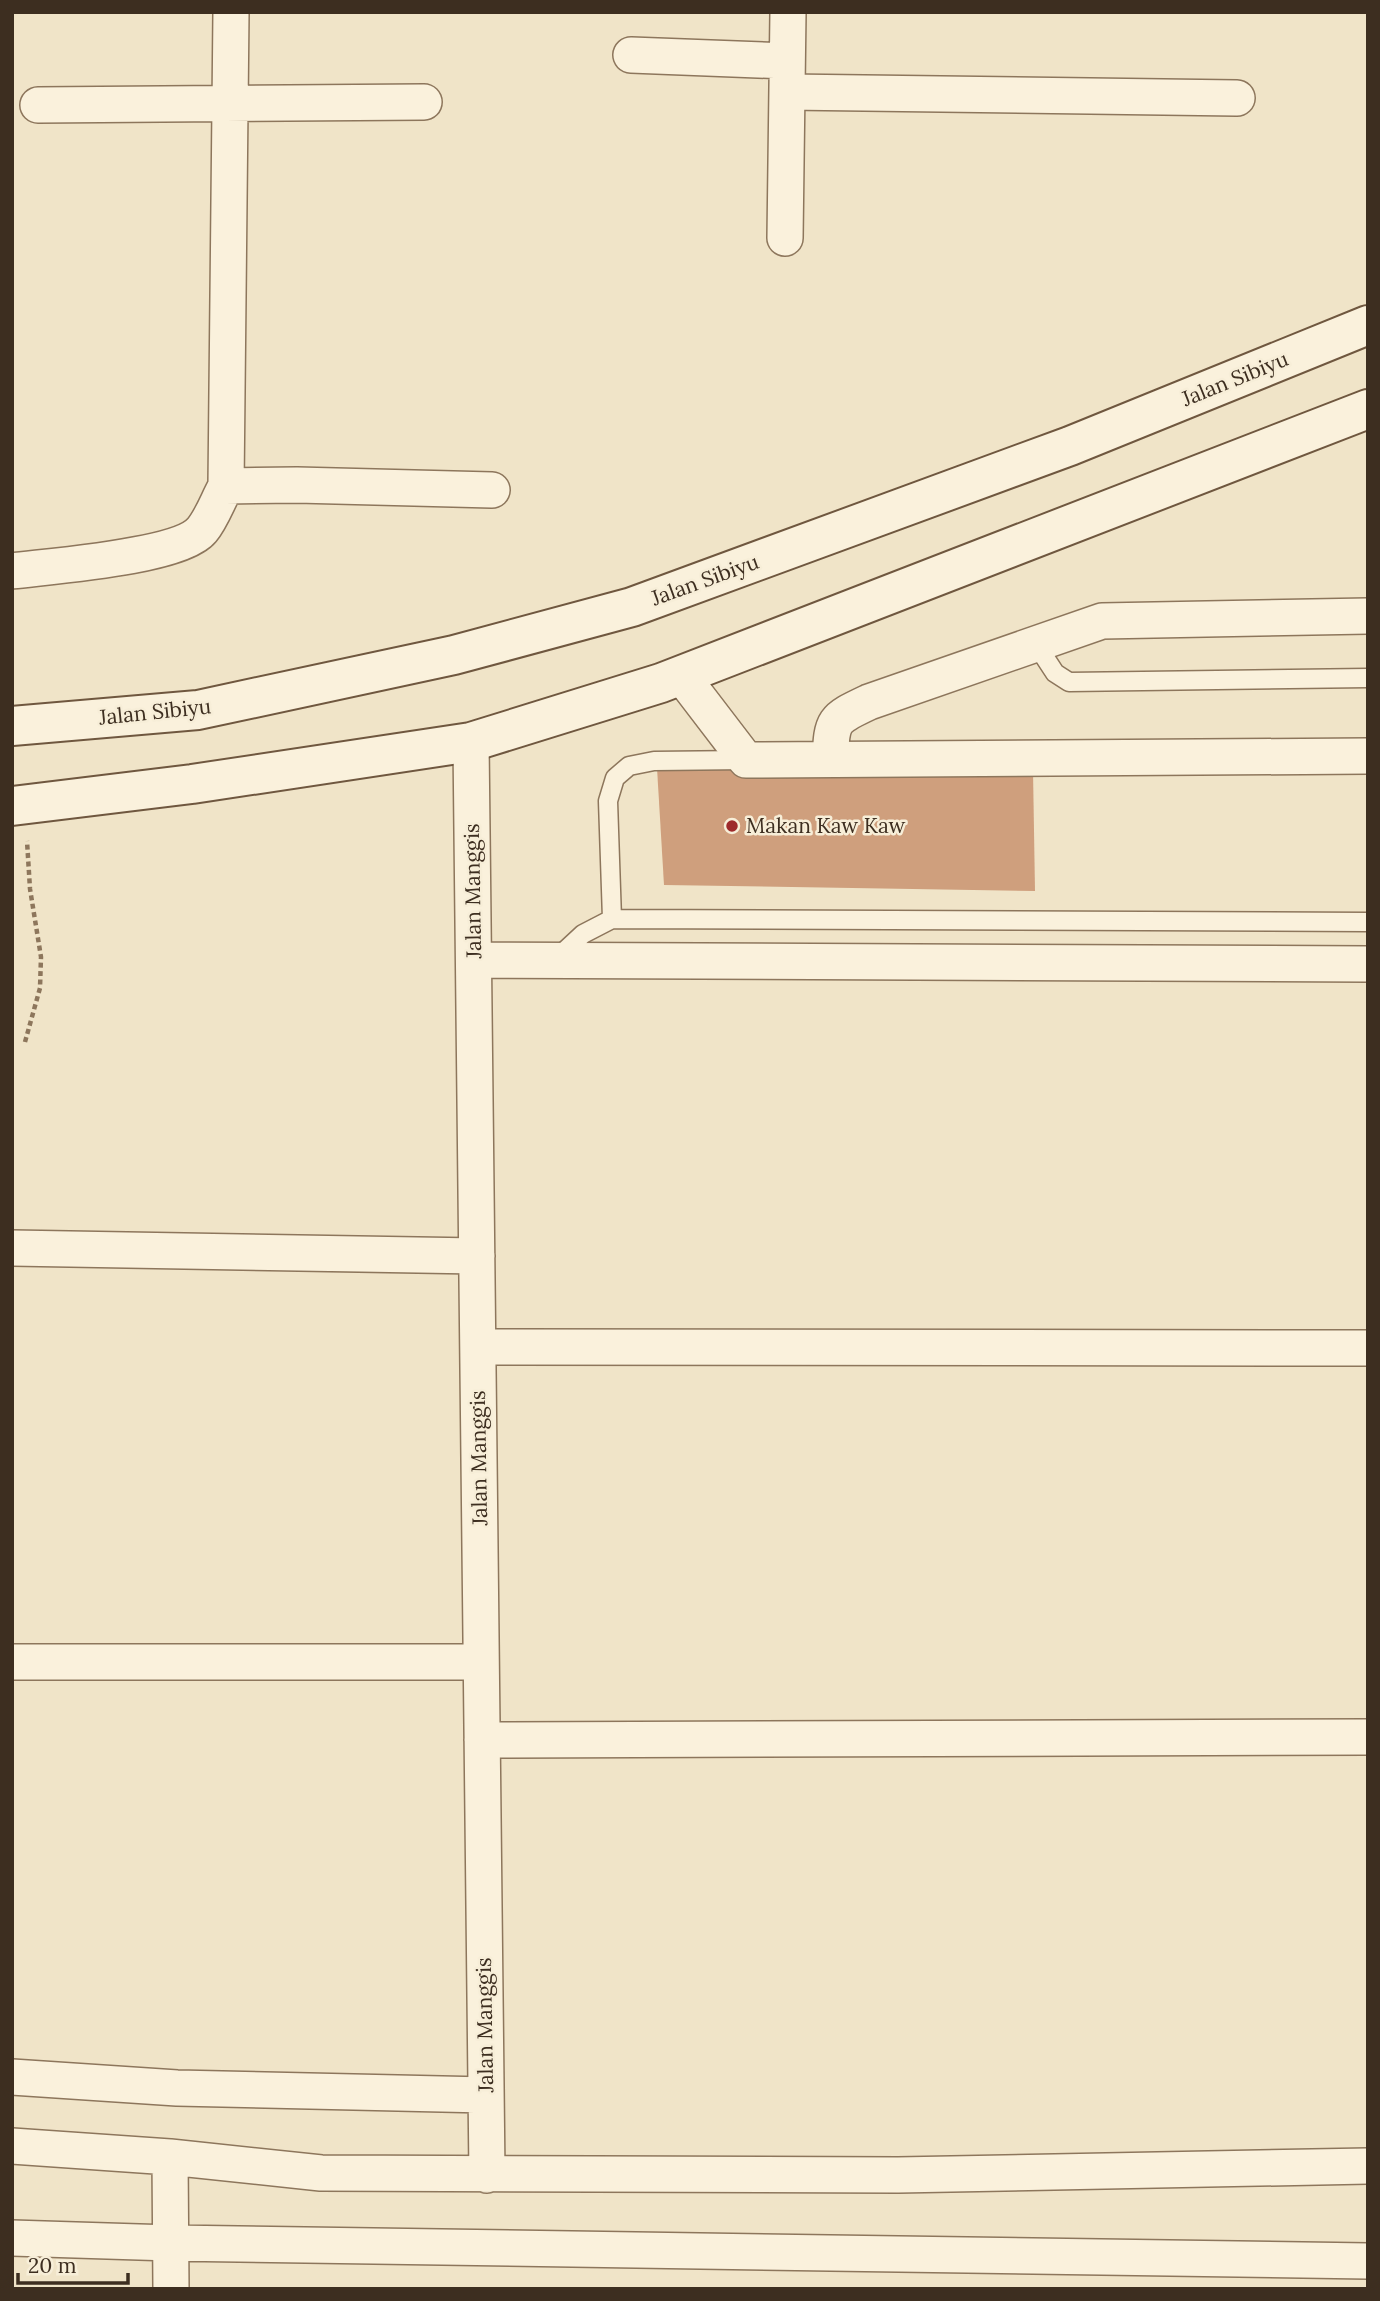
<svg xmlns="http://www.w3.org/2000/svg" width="1380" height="2301" font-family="Lora,serif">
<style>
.building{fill:#cf9f7d}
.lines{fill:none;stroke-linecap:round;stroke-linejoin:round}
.service-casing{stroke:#8d765c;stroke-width:21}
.minor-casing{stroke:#8d765c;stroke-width:38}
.secondary-casing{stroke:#6f573f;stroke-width:42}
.path{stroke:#8d765c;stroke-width:4.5;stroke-dasharray:5 3.5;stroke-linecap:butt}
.service{stroke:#faf1dc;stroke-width:18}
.minor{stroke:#faf1dc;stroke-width:35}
.secondary{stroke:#faf1dc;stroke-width:38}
.poi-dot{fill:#9e2a2b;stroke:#f7eed8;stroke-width:2.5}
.labels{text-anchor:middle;stroke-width:5;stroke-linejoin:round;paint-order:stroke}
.street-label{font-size:21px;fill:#3d2e20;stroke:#f7eed8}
.poi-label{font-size:21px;fill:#3d2e20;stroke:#f7eed8;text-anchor:start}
</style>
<rect width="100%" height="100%" fill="#f0e4c8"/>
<path class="building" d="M657 768 1033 770 1035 891 664 885Z"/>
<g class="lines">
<g class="service-casing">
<path id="service" d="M1036 644 1055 673 1069 682 1368 678
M612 919 608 801 615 778 629 766 654 761 746 760
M555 960 583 934 612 919 1368 922"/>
</g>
<g class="minor-casing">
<path id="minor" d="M631 55 787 61
M787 92 1237 98
M38 105 424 102
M785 238 788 12
M226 486 297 485 492 490
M12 571C51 566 180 557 202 530 212 518 218 500 226 486L231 12
M681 675 746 760 1368 756
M471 742 487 2175
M830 759C832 719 833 719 869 702L1102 621 1368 616
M474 960 1368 964
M12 1248 477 1256
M478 1347 1368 1348
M12 1662H481
M482 1740 1368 1737
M12 2077 177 2088 486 2095
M12 2146 170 2157 321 2173 898 2175 1368 2166
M170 2157 171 2289
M12 2238 171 2243 1368 2261"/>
</g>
<g class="secondary-casing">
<path id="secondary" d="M12 726 198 710 454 655 632 607 1070 446 1368 325
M12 806 192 784 471 742 661 683 1368 409"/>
</g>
<path class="path" d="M25 1042 40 988 41 957 30 889 27 841"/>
<use href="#service" class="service"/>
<use href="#minor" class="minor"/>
<use href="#secondary" class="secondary"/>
</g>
<circle class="poi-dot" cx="732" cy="826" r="7"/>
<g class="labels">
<g class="street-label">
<text transform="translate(1235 379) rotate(-22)" y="7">Jalan Sibiyu</text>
<text transform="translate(705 580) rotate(-20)" y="7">Jalan Sibiyu</text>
<text transform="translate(155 712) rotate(-6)" y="7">Jalan Sibiyu</text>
<text transform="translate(473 891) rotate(-91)" y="7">Jalan Manggis</text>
<text transform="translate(479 1458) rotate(-91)" y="7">Jalan Manggis</text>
<text transform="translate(485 2025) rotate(-91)" y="7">Jalan Manggis</text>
</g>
<g class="poi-label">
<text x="746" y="833">Makan Kaw Kaw</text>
</g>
</g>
<rect width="1380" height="2301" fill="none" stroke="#3d2e20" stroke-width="28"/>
<path d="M18 2273v10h110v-10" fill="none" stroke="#3d2e20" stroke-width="3.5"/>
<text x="28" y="2273" font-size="21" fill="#3d2e20" stroke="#f7eed8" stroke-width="5" paint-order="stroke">20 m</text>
</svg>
